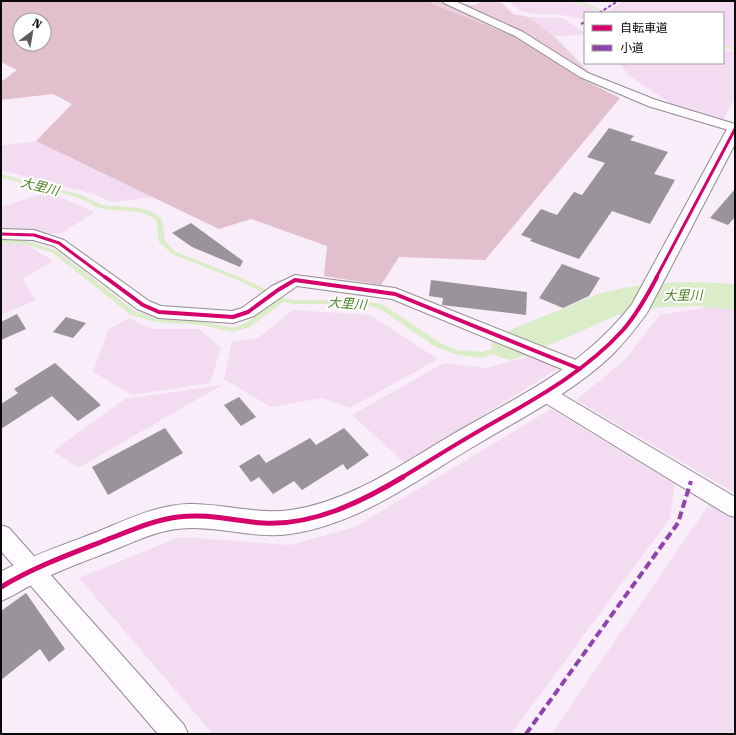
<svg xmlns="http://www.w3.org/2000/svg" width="736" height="735" font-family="'Roboto Serif','Noto Sans JP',serif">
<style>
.farmland{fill:#f3dbf1}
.green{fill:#eccfdc}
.forest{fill:#e2bfcc;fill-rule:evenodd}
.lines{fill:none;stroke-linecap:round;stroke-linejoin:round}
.stream{fill:#dbedc8;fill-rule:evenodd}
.river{fill:#dbedc8;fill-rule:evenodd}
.building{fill:#99939a}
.minor-casing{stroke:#918c91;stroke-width:2}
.tertiary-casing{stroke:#918c91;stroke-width:2}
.minor{fill:#fefcfe;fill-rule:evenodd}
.tertiary{fill:#fefcfe;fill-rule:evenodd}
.quiet-far1{stroke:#8e44ad;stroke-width:2;stroke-dasharray:3.5 2;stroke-linecap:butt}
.quiet{stroke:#8e44ad;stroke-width:4;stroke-dasharray:8 4;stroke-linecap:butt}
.cycleway-far2-casing{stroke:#fff;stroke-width:5}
.cycleway-far1-casing{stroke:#fff;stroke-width:6}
.cycleway-casing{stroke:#fff;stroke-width:8}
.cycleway-far2{stroke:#d6006c;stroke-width:3}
.cycleway-far1{stroke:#d6006c;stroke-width:4}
.cycleway{stroke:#d6006c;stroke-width:5}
.labels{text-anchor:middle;stroke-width:4;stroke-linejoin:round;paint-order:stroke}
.water-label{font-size:13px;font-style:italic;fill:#498423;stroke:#fff}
</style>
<rect width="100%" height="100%" fill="#f8edf8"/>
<path class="farmland" d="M508 1H567L597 10 592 13H585V17L582 19 556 14H534L521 11Z
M624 1H735V48L723 44V13H617L609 11Z
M529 17 563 18 585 33V35L554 36Z
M723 48 735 52V98L722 122 673 105 628 75 620 63H723Z
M36 141 153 197 112 202 90 193 1 170V146Z
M48 192 95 212 60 234 1 229V207Z
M1 243 26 244 53 261 22 279 36 300 1 315Z
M713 306 735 309V493L576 400 626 359 660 315Z
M293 310 370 315 438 359 350 408 322 398 271 407 224 379 232 342 258 338Z
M129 318 151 329H199L221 348 210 383 132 395 93 372 108 330Z
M531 356 560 367 406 464 352 415 444 363 487 368Z
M222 385 78 468 53 451 125 399Z
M551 409 675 484 670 518 511 734H213L79 578 180 537 290 545 355 527Z
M711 502 735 516V734H551Z"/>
<path class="green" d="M428 1H456L460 4 475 5 483 1 502 3 513 14 529 17 554 36 590 73 584 80 517 37 435 5Z"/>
<path class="forest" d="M1 1H428L435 5 517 37 584 80 620 98 485 260 399 257 381 285 324 276 327 246 251 219 219 229 36 141 72 104 53 94 1 100V82L17 70 1 62ZM20 20H44V44H20Z"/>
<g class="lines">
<path class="stream" d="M571 1H577L601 9 598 10Z
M608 11 615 13H608Z
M723 45 735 48V50L723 47Z
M1 174 81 195 102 205 138 208 147 210 154 213 162 219 165 241 176 252 242 278 283 298 294 300H363L384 305 440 343 458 350 482 352 510 343 513 346 512 348 482 358 458 355 436 347 380 309 363 304H294L283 302 250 327 233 332 201 325 155 322 131 315 53 253 24 244 1 243V239L25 240 57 251 135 311 155 318 201 321 233 328 246 323 277 300 238 280 172 254 159 242 156 220C138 207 121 213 100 208 92 206 86 200 78 198 53 189 27 184 1 178Z"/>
<path class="river" d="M699 282 735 284V310L699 306 662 307 618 315 524 356 510 360 496 356 491 346 496 336 598 294C631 285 665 282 699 282Z"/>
</g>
<path class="building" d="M609 128 634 136 630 140 668 152 654 174 675 180 650 224 612 211 579 259 530 241 532 239 521 235 541 209 557 215 574 192 582 195 605 163 587 157Z
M735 189V217L728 225 710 218Z
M191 223 243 261 240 267 192 247 172 233Z
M562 264 600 278 589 296 563 308 539 298Z
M431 280 527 292 526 315 442 305 443 298 429 296Z
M17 314 26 329 1 340V322Z
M66 317 86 323 73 338 53 332Z
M55 363 101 405 78 421 52 396 1 429V404L18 393 14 389Z
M239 397 256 417 241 426 224 405Z
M165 428 183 453 108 495 92 467Z
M344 428 369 455 347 470 343 464 302 490 294 481 273 494 259 477 251 482 239 466 259 454 266 463 310 438 316 445Z
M26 593 65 649 49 662 40 649 1 680V611Z"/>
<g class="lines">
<g class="minor-casing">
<path id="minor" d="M442 1H455L523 32 588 73 656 100 735 124V132L648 106 580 77 515 36 444 3Z
M1 229 34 230 64 240 149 301 161 306 232 311 242 308 272 286 295 275 395 288 586 364 589 369 586 374 580 376 574 374 392 299 297 286 254 316 233 323 159 318 137 309 54 246 33 240 1 239Z
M544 386 551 388 735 497V517L728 515 537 398 535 393 537 388Z
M1 525 9 528 184 725 188 734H158L1 551Z"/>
</g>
<g class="tertiary-casing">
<path id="tertiary" d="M735 124V144L647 313C636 328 625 342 612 355 571 394 519 419 471 448 414 482 358 524 290 534 249 540 207 521 166 531 147 535 129 544 111 551 88 560 65 568 43 579 29 585 16 595 1 601V572L2 571C33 555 65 544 97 532 126 520 156 505 188 504 222 503 256 515 291 510 351 501 402 464 453 434 521 395 582 368 632 304L727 129 730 126Z"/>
</g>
<use href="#minor" class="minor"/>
<use href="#tertiary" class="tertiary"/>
<path class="quiet-far1" d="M12 1H14
M599 13 618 1
M581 24 585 22"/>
<path class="quiet" d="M526 734 678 523 691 481"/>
<g class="cycleway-far2-casing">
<path id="cycleway-far2" d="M1 234 34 235 59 243 106 278
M656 278 735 129"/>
</g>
<g class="cycleway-far1-casing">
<path id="cycleway-far1" d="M105 277 143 305 159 312 233 317 248 312 278 290 295 280 395 294 580 369
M401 478C429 461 456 444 484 428 533 400 584 373 623 330 637 314 647 296 657 277"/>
</g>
<g class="cycleway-casing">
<path id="cycleway" d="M1 587C34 567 70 554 106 540 130 531 153 520 178 517 207 513 235 521 263 523 313 526 361 502 403 477"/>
</g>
<use href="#cycleway-far2" class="cycleway-far2"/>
<use href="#cycleway-far1" class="cycleway-far1"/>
<use href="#cycleway" class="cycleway"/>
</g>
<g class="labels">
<g class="water-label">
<text transform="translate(40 186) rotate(14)" y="5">大里川</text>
<text transform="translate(683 295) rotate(-1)" y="5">大里川</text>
<text transform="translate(347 303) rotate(4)" y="5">大里川</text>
</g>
</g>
<rect width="736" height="735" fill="none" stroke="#090909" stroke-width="4"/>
<rect x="584" y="12" width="140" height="52" fill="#ffffff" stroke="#9d9d9d"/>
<rect x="592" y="25" width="20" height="6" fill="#d6006c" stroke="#9d9d9d"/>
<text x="620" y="32" font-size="12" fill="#090909">自転車道</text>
<rect x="592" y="45" width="20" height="6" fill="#8e44ad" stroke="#9d9d9d"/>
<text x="620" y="52" font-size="12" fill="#090909">小道</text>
<g transform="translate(32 32) rotate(31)"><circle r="19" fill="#ffffff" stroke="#9d9d9d"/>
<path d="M0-3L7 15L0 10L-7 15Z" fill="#5d595d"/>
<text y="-6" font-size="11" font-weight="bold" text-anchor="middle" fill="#090909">N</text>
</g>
</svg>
